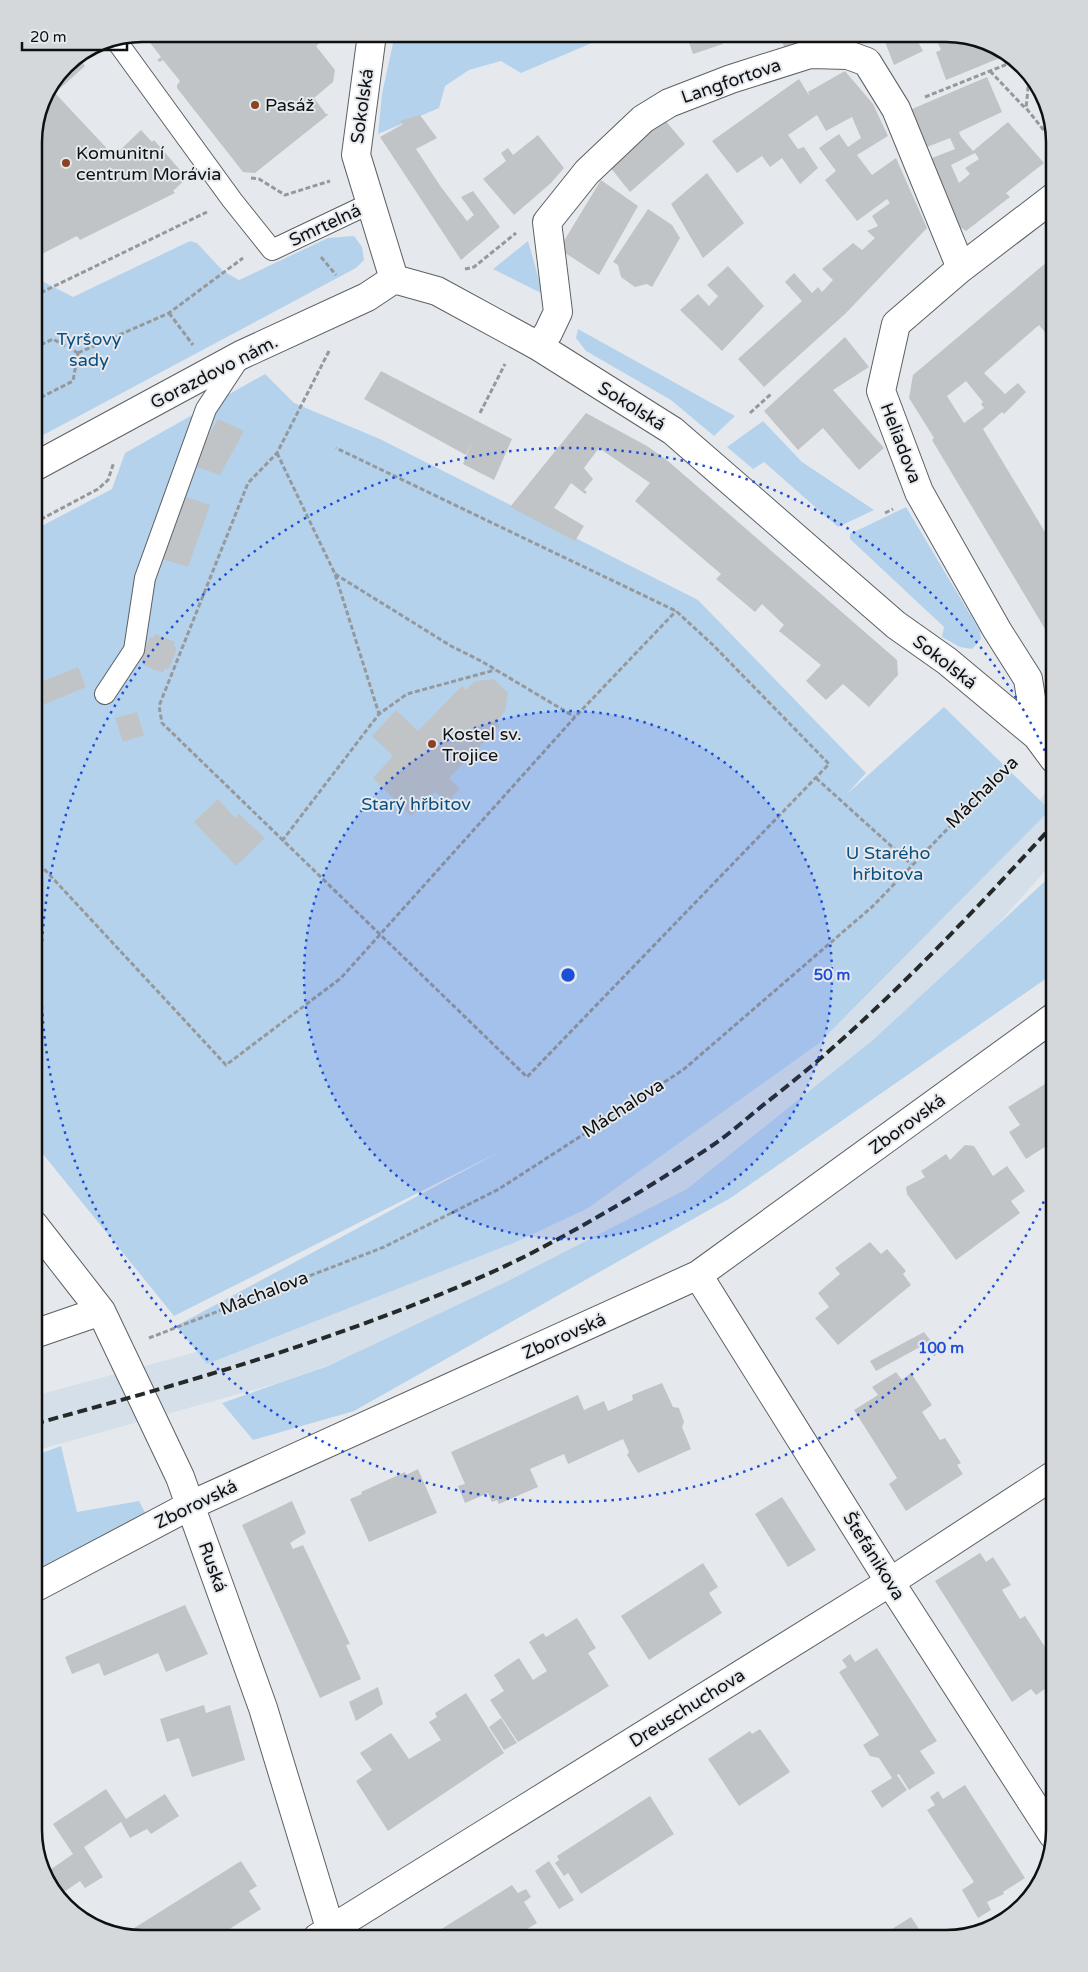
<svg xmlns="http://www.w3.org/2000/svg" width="1088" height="1972" font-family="'Varela Round',sans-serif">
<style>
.built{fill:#d5dfe9}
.green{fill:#b5d2ed}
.building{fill:#c0c4c7;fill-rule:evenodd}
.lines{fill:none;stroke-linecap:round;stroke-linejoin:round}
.service-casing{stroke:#5c6063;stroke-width:22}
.minor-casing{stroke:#5c6063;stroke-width:30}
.path{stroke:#95999b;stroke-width:3;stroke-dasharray:5 2.5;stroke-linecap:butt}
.service{stroke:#fff;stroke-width:20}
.minor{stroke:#fff;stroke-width:28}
.rail{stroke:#26292a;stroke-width:4;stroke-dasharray:10 5;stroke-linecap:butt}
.ring{fill:none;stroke:#1d4ed8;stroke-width:2.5;stroke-dasharray:2.5 5}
.poi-dot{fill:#8b4324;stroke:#e5e9ed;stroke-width:2}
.labels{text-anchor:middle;stroke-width:4;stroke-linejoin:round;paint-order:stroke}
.street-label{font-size:18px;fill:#0e1011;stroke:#e5e9ed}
.poi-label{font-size:18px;fill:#0e1011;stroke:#e5e9ed;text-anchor:start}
.park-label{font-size:18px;fill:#0b4f80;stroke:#e5e9ed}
.rim{fill:none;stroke:#0e1011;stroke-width:2.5}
.centre{fill:#1d4ed8;stroke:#e5e9ed;stroke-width:2.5}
.ring-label{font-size:15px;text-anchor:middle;font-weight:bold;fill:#1d4ed8;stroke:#e5e9ed;stroke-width:4;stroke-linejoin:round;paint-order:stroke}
</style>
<rect width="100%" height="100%" fill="#e5e9ed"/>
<path class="built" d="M1054 783V861L998 924 907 1017 727 1167 642 1220 370 1350 282 1382 34 1451V1396L200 1351 960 888Z"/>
<path class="green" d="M395 34H613L521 73 501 61 469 70 445 86 439 108 378 134 382 94Z
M354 236 362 247 364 260 356 268 34 440V277L73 297 190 241 197 243 223 271 239 280 328 238Z
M528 241 543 294 493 269Z
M578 329 735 416 714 436 671 400 586 351 576 338Z
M265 374 294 403 380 439 698 600 866 773 847 794 944 707 1050 810 818 1044 588 1208 516 1242 207 1364 176 1326 503 1150 174 1316 34 1143V530L112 489 125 453Z
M763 421 802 462 874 510 838 527 764 462 753 469 727 447Z
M906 507 980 631 981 639 972 649 960 647 942 637 944 627 850 539V534Z
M1054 873V973L732 1197 354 1411 253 1440 222 1403 328 1366 506 1282 687 1189 873 1040Z
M61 1446 77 1512 139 1501 148 1518 34 1576V1456Z"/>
<path class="building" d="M143 34H329L328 37 316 46 335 70 333 82 314 98 326 114H329L255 173 243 172 177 88V85L180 81 163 60 160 62 157 60 161 57 144 35 140 38 138 35Z
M686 34H720L723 44 693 54Z
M780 34H833L785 50Z
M882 34H924L916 38 923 51 894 65Z
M947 34H953L1007 55 946 80 936 52 941 50 938 43 949 39Z
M78 58 85 66 55 93 114 156 141 130 152 142 154 140 187 178 173 191 175 193 80 240 77 236 34 258V136L42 101 66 65Z
M845 71 873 104 888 136 857 155 872 175 896 158 927 228 846 313 764 387 738 359 802 301 785 282 794 273 812 293 818 287 822 292 833 280 822 269 853 243 862 250 875 238 867 231 878 226 872 216 890 203 887 199 857 221 825 180 836 171 819 148 839 134 848 147 861 138 852 117 826 131 817 115 788 135 798 149 804 147 818 168 800 184 782 158 770 167 762 156 737 173 712 141 799 79 810 97 808 92Z
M987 77 1002 112 959 132 961 137 973 151 1008 122 1044 163 1006 193 1010 197 966 231 960 227 932 158 955 149 950 138 927 147 912 109ZM975 153 979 159 965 168 970 174 959 183 951 165Z
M420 115 437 138 416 149 441 187 467 221 474 215 461 197 473 191 500 227 461 260 380 137 403 124 400 121Z
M664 119 685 144 630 192 609 166Z
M538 135 564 168 551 183 514 215 483 179 506 161 501 153 508 148 513 155Z
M707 173 744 223 703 258 671 204Z
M601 180 638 206 599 275 559 249Z
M648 209 672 225 680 238 652 287 647 284 635 287 621 277 618 265 613 262Z
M1054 256V343L1039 325 984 373 1005 394 1018 383 1026 392 1004 414 1002 412 983 429 1054 547V644L932 440 934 438 909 398 913 375ZM966 381 983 402 981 404 984 408 964 423 947 396Z
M728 266 764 306 722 351 680 310 698 294 709 306 718 296 707 285Z
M845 337 869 367 833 390 884 448 859 470 823 428 798 450 764 411Z
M381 371 512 439 494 480 463 464 472 442 466 455 364 399Z
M586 413 647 446 668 461 897 660 898 675 869 707 843 684 826 700 806 681 821 665 779 631 784 625 762 604 755 612 716 579 721 574 635 501 650 483 599 448 584 468 593 479 584 490 587 492 585 494 571 483 554 508 584 526 575 541 510 507Z
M218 419 244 431 220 475 192 465Z
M184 496 210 505 188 567 162 559Z
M155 634 175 642 174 647H176V651L170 667 168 670 165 668 163 673 143 665 144 661 141 659 150 637 153 638Z
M78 667 86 687 41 706 39 700 45 698 39 683Z
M494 679 508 693 505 711 497 722 500 726 449 778 460 789 447 803 435 792 411 816 373 778 393 756 372 736 396 710 418 731 462 686 466 690 475 681Z
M137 712 144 735 123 742 115 718Z
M218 799 235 818 223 831 239 814 265 838 236 866 211 840 221 833 211 840 194 822Z
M1054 1071V1141L1026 1159 1009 1132 1020 1125 1008 1107 1050 1081 1047 1076Z
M965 1145 974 1146 993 1176 1007 1166 1025 1191 1011 1201 1020 1213 956 1260 907 1194 906 1187 925 1177 921 1171 946 1154 950 1160Z
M870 1242 881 1254 887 1249 906 1271 903 1274 911 1285 838 1345 815 1318 829 1307 818 1293 840 1274 835 1268Z
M924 1332 931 1341 876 1371 870 1361Z
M896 1372 902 1380 911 1373 932 1405 922 1412 940 1440 945 1438 961 1463 957 1465 963 1474 906 1511 889 1484 897 1478 854 1410 878 1395 872 1387Z
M662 1383 673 1407 679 1408 684 1422 682 1427 691 1449 638 1473 627 1455 629 1452 623 1439 568 1464 564 1454 530 1469 538 1487 499 1504 497 1500 492 1502 488 1493 465 1503 458 1486 465 1484 451 1452 578 1395 584 1410 604 1401 608 1411 633 1400 632 1395Z
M418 1469 437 1513 369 1542 350 1499 362 1494 361 1492 405 1472 406 1475Z
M782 1497 816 1550 788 1567 755 1514Z
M292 1501 306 1533 290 1543 293 1549 303 1545 350 1644 346 1645 361 1679 320 1698 242 1525Z
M980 1553 986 1562 993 1557 1011 1585 1002 1590 1020 1619 1025 1616 1054 1661 1048 1665 1054 1675V1683L1036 1695 1031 1689 1012 1702 935 1581Z
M703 1563 718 1587 709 1593 722 1613 649 1660 621 1616Z
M185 1605 208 1654 166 1672 158 1653 104 1676 99 1663 72 1674 65 1657Z
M577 1618 596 1648 588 1653 609 1686 518 1742 490 1700 504 1691 494 1675 519 1658 533 1680 547 1671 529 1642 543 1633 546 1637Z
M877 1648 937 1741 920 1751 935 1773 909 1790 899 1774 897 1775 907 1790 882 1808 871 1791 892 1778 879 1758 870 1756 863 1745 879 1735 839 1672 847 1667 842 1660 850 1654 855 1662Z
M378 1687 383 1704 356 1721 349 1702Z
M466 1693 504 1753 388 1831 356 1781 372 1770 360 1753 391 1733 409 1759 441 1740 429 1722 437 1717 435 1713Z
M204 1705 206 1713 230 1705 245 1760 192 1777 179 1738 167 1742 160 1719Z
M501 1718 517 1743 504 1750 489 1727Z
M760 1729 790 1772 739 1806 708 1759 750 1731 752 1734Z
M1054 1747V1768L1045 1753Z
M965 1785 1025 1878 1003 1892 1004 1894 987 1902 991 1910 978 1918 962 1890 974 1882 927 1810 935 1805 930 1797 938 1791 943 1799Z
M106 1789 126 1819 165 1794 179 1816 151 1834 147 1829 130 1838 121 1822 84 1847 103 1877 85 1888 80 1881 61 1894 44 1874 73 1854 53 1824Z
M650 1796 674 1834 581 1894 568 1873 564 1876 555 1863 559 1860 557 1856Z
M241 1861 257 1886 249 1891 261 1909 215 1938H136L131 1930Z
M549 1861 574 1900 559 1909 535 1871Z
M512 1885 518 1893 526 1889 531 1897 524 1902 537 1923 512 1938H427Z
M911 1917 925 1938H877L892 1929Z"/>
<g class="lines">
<g class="service-casing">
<path id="service" d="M115 39 232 200 272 250 371 203
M105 694 134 650 145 578 206 409 241 356"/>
</g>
<g class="minor-casing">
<path id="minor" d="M372 34 356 155 394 279 437 291 538 346 673 431 896 625 947 661 1037 736 1054 759
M538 346 548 333 558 312 547 222 587 172 643 119 669 103 731 79 810 54 848 55 867 62 896 109 961 268
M34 467 241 355 367 297 394 279
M1037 736 1028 679 997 630 919 492 881 391 896 324 961 268 1054 197
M34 1225 101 1311 180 1477 263 1708 333 1938
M698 1275 890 1582 1053 1835
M34 1334 101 1311
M34 1588 191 1505 698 1275 1054 1017
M317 1938 890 1582 1054 1475"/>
</g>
<path class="path" d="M990 71 1025 108
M1029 79 1026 108 1054 143
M925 97 1015 61
M251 178 259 179 285 195 330 181
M321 257 336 275
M465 269 474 267 516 233
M34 296 207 212
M169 313 193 345
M34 348 53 339 78 353
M329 351 277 453 248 483 159 706 162 723 527 1077 829 764 713 645 676 611 336 448
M78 353 169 313 243 258
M34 401 73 381 78 353
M480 413 505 364
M750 413 771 394
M277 453 335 574 379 714
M885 513 893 509
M34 523 98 489 108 480 114 462
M335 574 451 646 481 661 575 717
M816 778 911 864
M282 841 379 714 407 694 495 670
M34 858 226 1065 341 978 575 717 676 611
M34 1289 36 1280
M149 1338 384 1247 499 1189 683 1070 873 906 1014 760"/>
<use href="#service" class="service"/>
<use href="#minor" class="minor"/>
<path class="rail" d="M34 1424C163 1389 291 1353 416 1304 459 1287 502 1269 543 1247 600 1217 656 1183 710 1147 730 1134 748 1117 767 1102 873 1020 964 922 1054 824"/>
</g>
<circle cx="568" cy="975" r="264" fill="#1d4ed8" fill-opacity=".12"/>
<g class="ring">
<circle cx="568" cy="975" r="264"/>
<path d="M1053 1181A527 527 0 1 1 1053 769"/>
</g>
<g class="poi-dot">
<circle cx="255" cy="105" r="5"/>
<circle cx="66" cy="163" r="5"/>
<circle cx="432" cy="744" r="5"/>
</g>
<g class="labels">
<g class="street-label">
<text transform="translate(731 81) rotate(-19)" y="6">Langfortova</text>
<text transform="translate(362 106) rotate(-82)" y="6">Sokolská</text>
<text transform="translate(325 225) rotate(-25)" y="6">Smrtelná</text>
<text transform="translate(214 372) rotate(-27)" y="6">Gorazdovo nám.</text>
<text transform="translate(632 406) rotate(32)" y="6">Sokolská</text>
<text transform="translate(901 443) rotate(69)" y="6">Heliadova</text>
<text transform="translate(945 662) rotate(38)" y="6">Sokolská</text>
<text transform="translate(982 792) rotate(-45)" y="6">Máchalova</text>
<text transform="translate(623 1108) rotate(-33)" y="6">Máchalova</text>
<text transform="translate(907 1124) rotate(-36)" y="6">Zborovská</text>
<text transform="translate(264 1293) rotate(-21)" y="6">Máchalova</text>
<text transform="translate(564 1336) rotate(-24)" y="6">Zborovská</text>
<text transform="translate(196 1504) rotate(-26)" y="6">Zborovská</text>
<text transform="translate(874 1556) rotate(58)" y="6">Štefánikova</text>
<text transform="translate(213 1567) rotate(70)" y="6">Ruská</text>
<text transform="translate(687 1708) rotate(-32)" y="6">Dreuschuchova</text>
</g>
<g class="poi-label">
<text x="265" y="111">Pasáž</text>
<text x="76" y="159">Komunitní<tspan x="76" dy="21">centrum Morávia</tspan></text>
<text x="442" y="740">Kostel sv.<tspan x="442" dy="21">Trojice</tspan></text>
</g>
<g class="park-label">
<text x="89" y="345">Tyršovy<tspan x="89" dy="21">sady</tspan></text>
<text x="416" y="810">Starý hřbitov</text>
<text x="888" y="859">U Starého<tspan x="888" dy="21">hřbitova</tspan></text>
</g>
</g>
<path d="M0 0H1088V1972H0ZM142 42H946A100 100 0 0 1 1046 142V1830A100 100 0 0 1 946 1930H142A100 100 0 0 1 42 1830V142A100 100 0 0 1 142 42Z" fill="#d4d8db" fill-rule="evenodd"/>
<path class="rim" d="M142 42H946A100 100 0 0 1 1046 142V1830A100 100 0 0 1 946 1930H142A100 100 0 0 1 42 1830V142A100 100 0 0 1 142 42Z"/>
<circle cx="568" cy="975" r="8" class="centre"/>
<g class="ring-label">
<text x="832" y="980">50 m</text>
<text x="941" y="1353">100 m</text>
</g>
<path d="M22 42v8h105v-8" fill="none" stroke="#0e1011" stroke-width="2.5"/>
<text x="30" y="42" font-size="15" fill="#0e1011" stroke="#e5e9ed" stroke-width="4" paint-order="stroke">20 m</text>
</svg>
